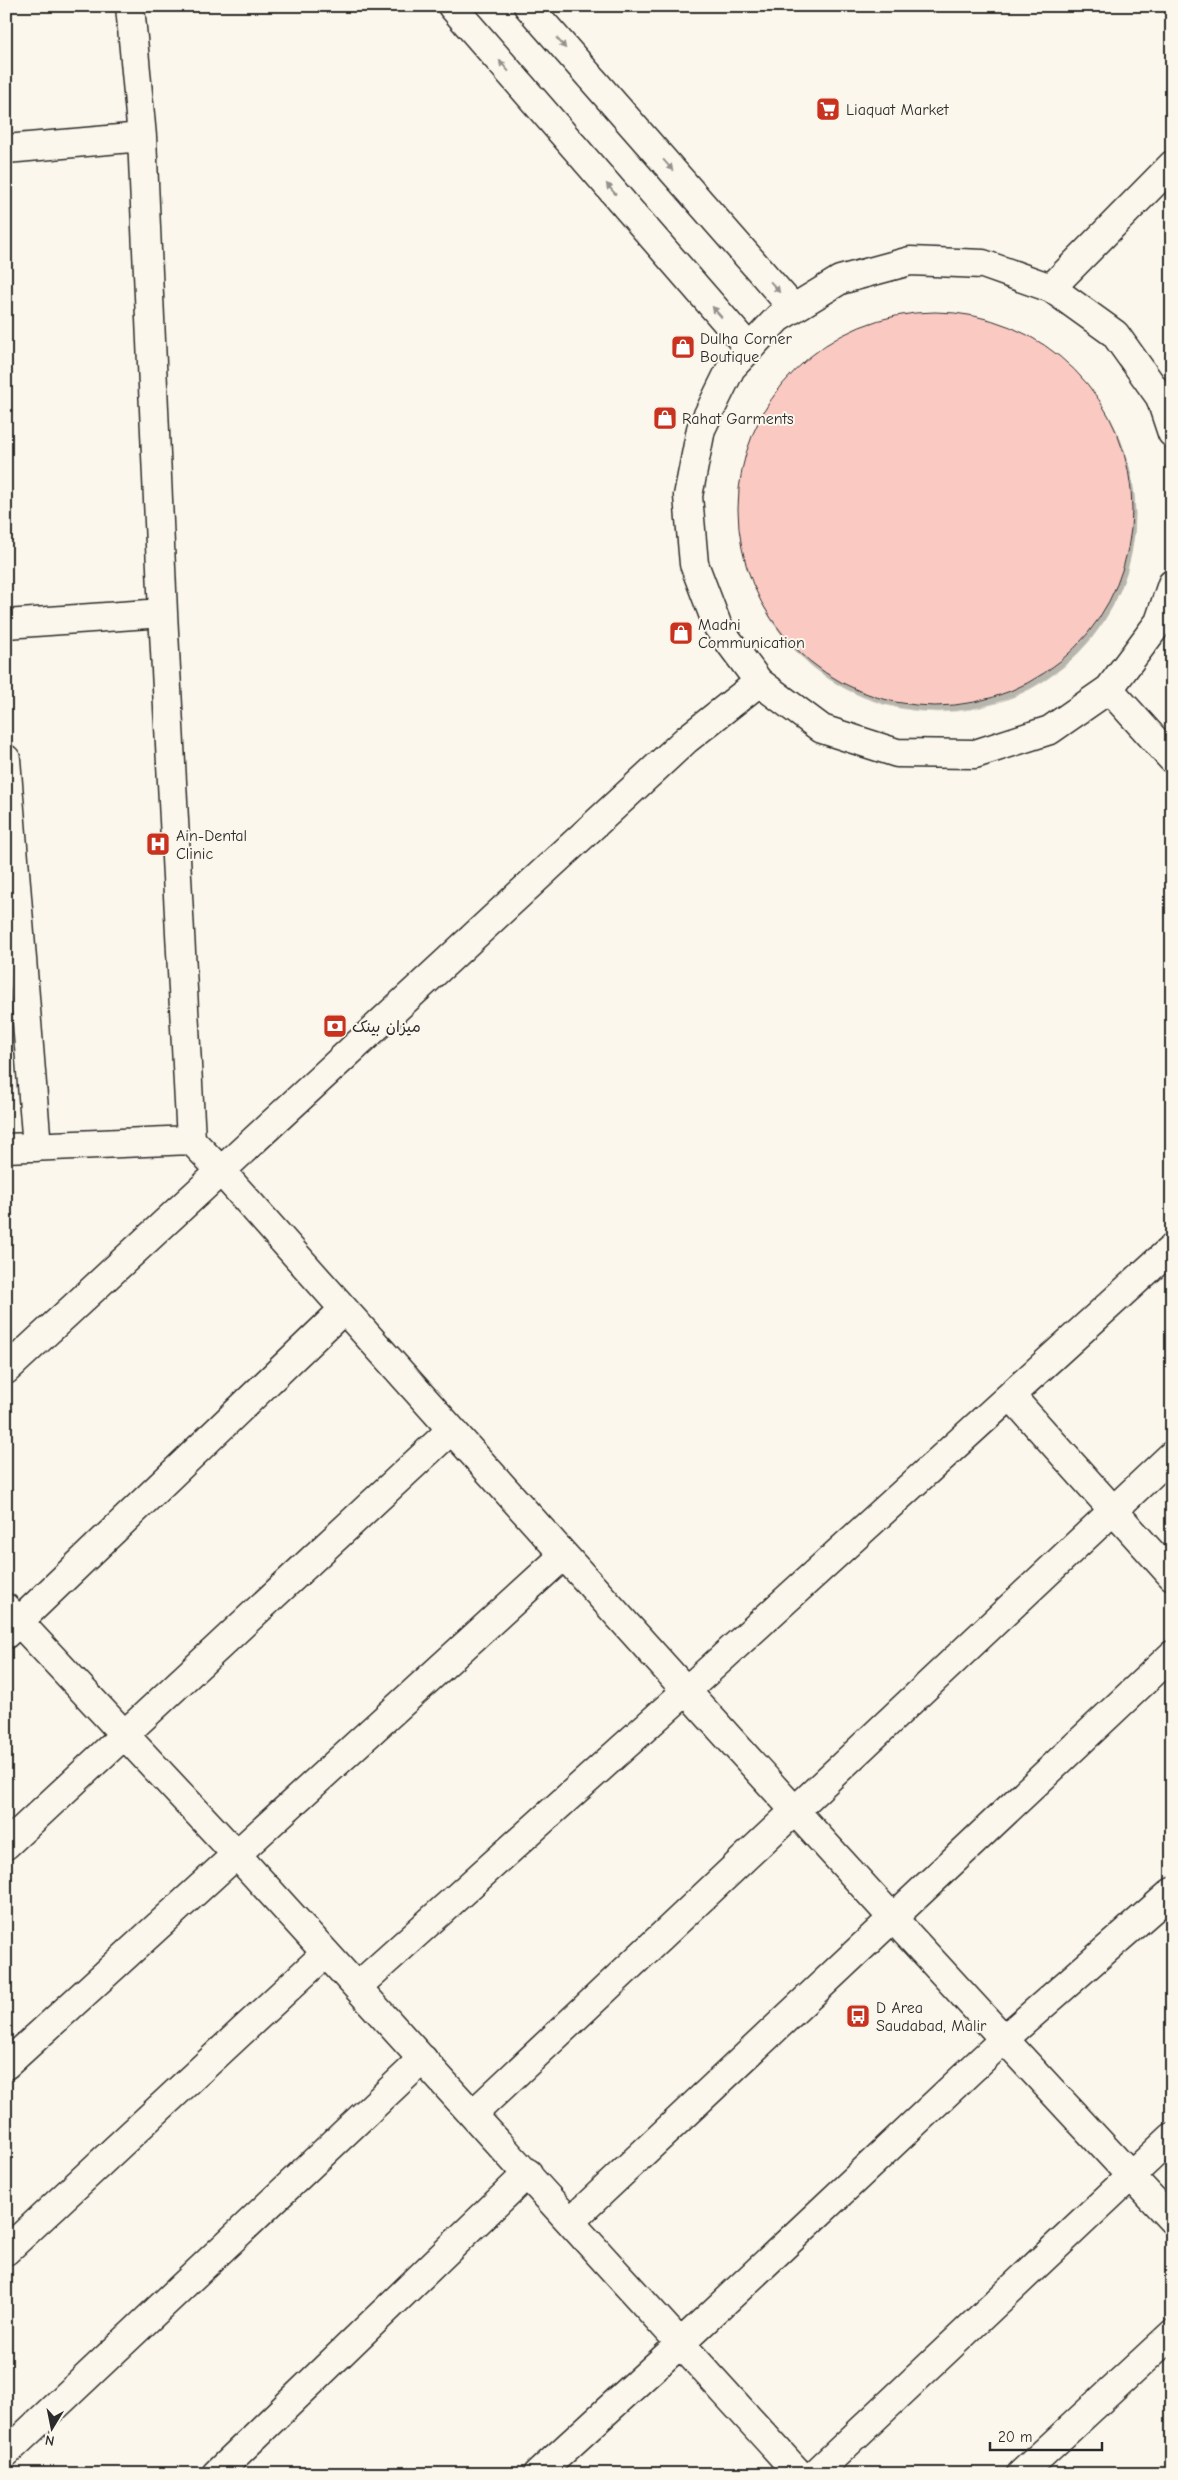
<svg xmlns="http://www.w3.org/2000/svg" width="1178" height="2480" font-family="'Comic Neue','Playpen Sans Arabic',sans-serif">
<style>
.building{fill:#facac2;stroke:#2b2b2b;filter:url(#shadow)}
.lines{fill:none;stroke-linecap:round;stroke-linejoin:round}
.minor-casing{stroke:#2b2b2b;stroke-width:31}
.minor{stroke:#fbf7ec;stroke-width:28}
.oneway{fill:#93918c}
.labels{text-anchor:middle;stroke-width:4;stroke-linejoin:round;paint-order:stroke}
.poi-label{font-size:16px;fill:#2b2b2b;stroke:#fbf7ec;text-anchor:start}
</style>
<defs>
<filter id="shadow"><feDropShadow dx="3" dy="5.5" stdDeviation="0" flood-color="#0004"/></filter>
</defs>
<rect width="100%" height="100%" fill="#fbf7ec"/>
<filter id="ink" filterUnits="userSpaceOnUse"><feTurbulence type="fractalNoise" baseFrequency=".02" numOctaves="2"/><feDisplacementMap in="SourceGraphic" scale="10" xChannelSelector="R" yChannelSelector="G"/><feConvolveMatrix kernelMatrix="1 2 1 2 8 2 1 2 1" color-interpolation-filters="sRGB"/></filter>
<g filter="url(#ink)">
<path class="building" d="M738 509a197 197 0 1 1 394 0a197 197 0 1 1-394 0Z"/>
<g class="lines">
<g class="minor-casing">
<path id="minor" d="M130 6 142 137 163 613 191 1140
M452 6 749 348
M528 6 793 308
M6 149 142 137
M1051 288 1172 165
M1172 433 1160 397 1115 334 1051 288 983 264 910 261 840 280 778 318 731 368 701 429 688 496 694 564 718 627 759 682 822 729 897 753 975 754 1050 730 1109 689 1159 622 1172 584
M6 624 163 613
M1109 689 1172 759
M6 759 37 1147
M6 1148 191 1140 221 1171C535 1524 849 1875 1172 2220
M6 1370 687 739 759 682
M1011 1396 1172 1576
M6 1608 236 1854 799 2474
M6 1634 344 1309
M6 1845 451 1430
M357 1987 686 1691 1172 1248
M6 2065 563 1556
M473 2114 1172 1455
M571 2221 1172 1655
M6 2251 326 1953
M6 2453 423 2059
M216 2474 528 2173
M538 2474 682 2342 1003 2040 1172 1892
M815 2474 1172 2137
M1021 2474 1172 2334"/>
</g>
<use href="#minor" class="minor"/>
</g>
<defs><path id="oneway-solid" d="M-6-.8H1V-3.2L6.5 0L1 3.2V.8H-6Z" transform="scale(1.25)"/></defs>
<g class="oneway">
<use href="#oneway-solid" transform="translate(561 43) rotate(49)"/>
<use href="#oneway-solid" transform="translate(504 66) rotate(-131)"/>
<use href="#oneway-solid" transform="translate(668 165) rotate(49)"/>
<use href="#oneway-solid" transform="translate(611 189) rotate(-131)"/>
<use href="#oneway-solid" transform="translate(775 287) rotate(49)"/>
<use href="#oneway-solid" transform="translate(717 312) rotate(-131)"/>
</g>
</g>
<defs>
<g id="supermarket-square" transform="scale(1.25)"><rect x="-9" y="-9" width="18" height="18" rx="4" fill="#c8321e" stroke="#fbf7ec"/><path d="M-6-5.5h2.5l.6 2H6L4.5 2H-2.5L-4.4-4H-6ZM-1.5 3.2a1.3 1.3 0 1 0 .1 0ZM3 3.2a1.3 1.3 0 1 0 .1 0Z" fill="#fff"/></g>
<g id="shop-square" transform="scale(1.25)"><rect x="-9" y="-9" width="18" height="18" rx="4" fill="#c8321e" stroke="#fbf7ec"/><path d="M-5-2.5h2.3a2.7 3.5 0 0 1 5.4 0H5L5.5 6h-11ZM-1.5-2.5h3a1.5 2.3 0 0 0-3 0Z" fill="#fff"/></g>
<g id="hospital-square" transform="scale(1.25)"><rect x="-9" y="-9" width="18" height="18" rx="4" fill="#c8321e" stroke="#fbf7ec"/><path d="M-5-5h3v3.5h4V-5h3V5h-3V1.5h-4V5h-3Z" fill="#fff"/></g>
<g id="bank-square" transform="scale(1.25)"><rect x="-9" y="-9" width="18" height="18" rx="4" fill="#c8321e" stroke="#fbf7ec"/><path d="M-6-4H6V4H-6ZM0-2.3a2.3 2.3 0 1 0 0 4.6a2.3 2.3 0 1 0 0-4.6Z" fill="#fff"/></g>
<g id="bus-square" transform="scale(1.25)"><rect x="-9" y="-9" width="18" height="18" rx="4" fill="#c8321e" stroke="#fbf7ec"/><path d="M-5-6H5V4H4V6H2V4H-2V6H-4V4H-5ZM-3.5-4V0h7V-4ZM-3.5 1.2v1.5H-2V1.2ZM2 1.2v1.5H3.5V1.2Z" fill="#fff"/></g>
</defs>
<g fill-rule="evenodd">
<use href="#supermarket-square" x="828" y="109"/>
<use href="#shop-square" x="683" y="347"/>
<use href="#shop-square" x="665" y="418"/>
<use href="#shop-square" x="681" y="633"/>
<use href="#hospital-square" x="158" y="844"/>
<use href="#bank-square" x="335" y="1026"/>
<use href="#bus-square" x="858" y="2016"/>
</g>
<g class="labels">
<g class="poi-label">
<text x="846" y="115">Liaquat Market</text>
<text x="700" y="344">Dulha Corner<tspan x="700" dy="18">Boutique</tspan></text>
<text x="682" y="424">Rahat Garments</text>
<text x="698" y="630">Madni<tspan x="698" dy="18">Communication</tspan></text>
<text x="176" y="841">Ain-Dental<tspan x="176" dy="18">Clinic</tspan></text>
<text x="352" y="1032">میزان بینک</text>
<text x="876" y="2013">D Area<tspan x="876" dy="18">Saudabad, Malir</tspan></text>
</g>
</g>
<rect width="1178" height="2480" fill="none" stroke="#fbf7ec" stroke-width="25"/>
<rect x="12" y="12" width="1153" height="2455" fill="none" stroke="#2b2b2b" stroke-width="2" filter="url(#ink)"/>
<g transform="translate(52 2428) rotate(190)" stroke="#fbf7ec" stroke-width="4" paint-order="stroke">
<path d="M0-4L9 19L0 12L-9 19Z" fill="#2b2b2b"/>
<text y="-8" font-size="14" font-weight="bold" text-anchor="middle" fill="#2b2b2b">N</text>
</g>
<path d="M990 2442v8h112v-8" fill="none" stroke="#2b2b2b" stroke-width="2.5"/>
<text x="998" y="2442" font-size="15" fill="#2b2b2b" stroke="#fbf7ec" stroke-width="4" paint-order="stroke">20 m</text>
</svg>
